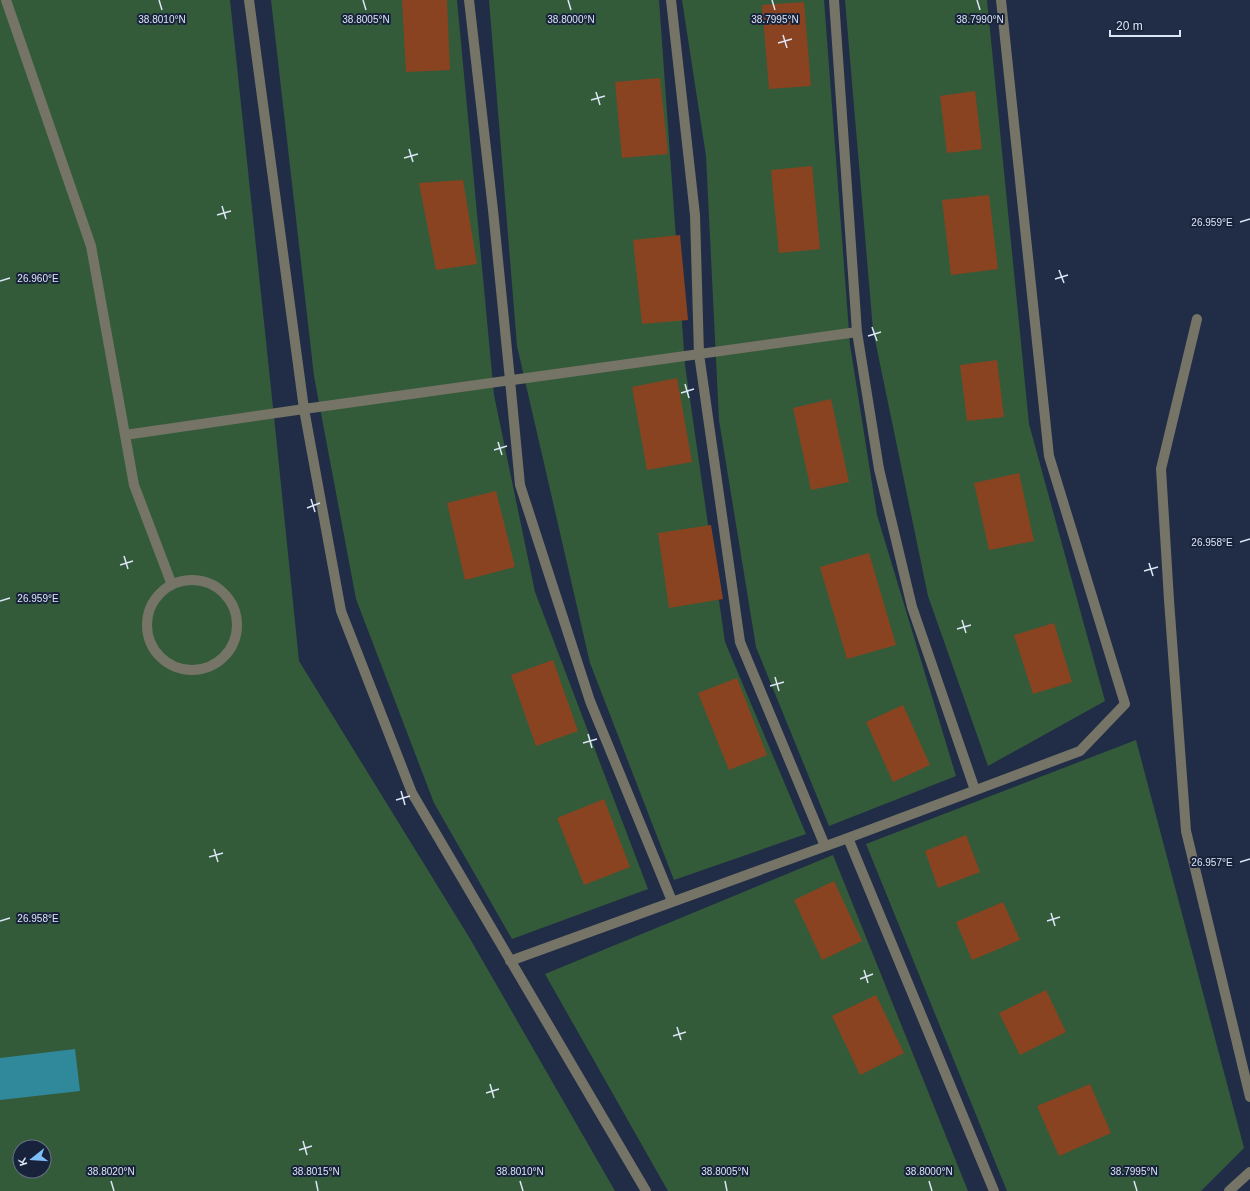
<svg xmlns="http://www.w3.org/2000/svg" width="1250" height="1191" font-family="Arial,sans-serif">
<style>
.green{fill:#335b3a;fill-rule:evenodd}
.water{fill:#30889b}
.building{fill:#8a4320}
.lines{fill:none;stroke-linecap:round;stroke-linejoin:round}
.minor{stroke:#757466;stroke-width:10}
.ticks{fill:none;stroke:#dce5f5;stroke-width:1.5}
.ticks-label{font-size:10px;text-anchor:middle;fill:#dce5f5;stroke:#18233b;stroke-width:4;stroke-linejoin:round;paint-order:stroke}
</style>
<rect width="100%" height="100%" fill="#212d46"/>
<path class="green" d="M0 0H230L276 436 299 661 469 937 615 1191H0ZM20 1147H44V1171H20Z
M271 0H457L494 395 535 592 648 889 512 939 434 803 356 599 314 376Z
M489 0H659L685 365 725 642 806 834 674 880 590 663 517 346Z
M682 0H824L850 345 877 515 956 776 829 826 756 647 719 420 706 156Z
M845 0H987L1029 424 1105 701 988 766 928 596 873 330Z
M1136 740 1244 1148 1201 1191H1007L866 844Z
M833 855 968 1191H668L545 974Z"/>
<path class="water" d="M75 1049 80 1091 0 1100V1058Z"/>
<path class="building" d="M402 0H447L450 70 406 72Z
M804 2 811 86 769 89 762 5Z
M660 78 668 154 622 158 615 82Z
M975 91 982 149 947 153 940 96Z
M812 166 820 249 779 253 771 170Z
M463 180 477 264 436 270 419 183Z
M989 195 998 269 951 275 942 200Z
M680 235 688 320 642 324 633 240Z
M997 360 1004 417 967 421 960 365Z
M677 378 692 462 647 470 632 387Z
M831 399 849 482 811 490 793 408Z
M1019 473 1034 541 989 550 974 483Z
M496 491 515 567 465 580 447 503Z
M711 525 723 599 669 608 658 533Z
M869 553 896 645 847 659 820 567Z
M1054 623 1072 682 1033 694 1014 635Z
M553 660 578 731 536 746 511 675Z
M737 678 767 755 729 770 698 693Z
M903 705 930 765 893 782 866 722Z
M604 799 630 867 584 885 557 818Z
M966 835 980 872 938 888 925 851Z
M834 881 862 941 822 960 794 900Z
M1003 902 1020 940 972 960 956 922Z
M1046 990 1066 1032 1020 1055 999 1013Z
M876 995 904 1053 860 1075 832 1016Z
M1090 1084 1111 1133 1059 1156 1037 1106Z"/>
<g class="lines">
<path class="minor" d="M6 0 91 246 134 485 172 585
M249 0 304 409 341 611 412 793 646 1191
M469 0 493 210 510 380 520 485 590 701 672 901
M671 0 695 215 699 354 740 642 825 846
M834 0 857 332 879 469 912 607 975 790
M1197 319 1161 469 1169 600 1186 831 1250 1097
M125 435 304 409 857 332
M147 625a45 45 0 1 1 90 0a45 45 0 1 1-90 0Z
M848 838 994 1191
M510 961 848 838 1080 751 1125 704 1049 456 1001 0
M1229 1191 1250 1172"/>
</g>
<path class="ticks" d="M159 0 162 10M363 0 366 10M568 0 571 10M772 0 775 10M977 0 980 10M783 35 787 48M778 43 792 39M596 92 600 105M591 100 605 96M409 149 413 162M404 158 418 154M222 206 226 219M217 215 231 211M1240 222 1250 219M1059 270 1064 283M1055 279 1068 275M0 281 10 278M872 327 877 341M868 336 881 332M685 384 689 398M681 393 694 389M498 442 502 455M494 450 507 446M311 499 315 512M307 508 320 503M1240 542 1250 539M124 556 128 569M1149 563 1153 576M120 565 133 561M1144 571 1158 567M0 601 10 598M962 620 966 633M957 629 971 625M775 677 779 691M770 686 784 682M588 734 592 748M583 743 597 739M401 791 405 805M396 800 410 796M214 849 218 862M209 857 223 853M1240 862 1250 859M1051 913 1055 926M0 921 10 918M1047 921 1060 917M864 970 868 983M860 979 873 974M677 1027 681 1040M673 1036 686 1032M490 1084 494 1098M486 1093 499 1089M303 1141 307 1155M299 1150 312 1146M111 1181 114 1191M316 1181 318 1191M520 1181 523 1191M725 1181 727 1191M929 1181 932 1191M1134 1181 1137 1191"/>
<g class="ticks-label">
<text x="162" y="23">38.8010°N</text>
<text x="366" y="23">38.8005°N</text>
<text x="571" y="23">38.8000°N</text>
<text x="775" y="23">38.7995°N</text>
<text x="980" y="23">38.7990°N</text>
<text x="1212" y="226">26.959°E</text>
<text x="38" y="282">26.960°E</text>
<text x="1212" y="546">26.958°E</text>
<text x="38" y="602">26.959°E</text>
<text x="1212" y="866">26.957°E</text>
<text x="38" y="922">26.958°E</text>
<text x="111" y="1175">38.8020°N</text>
<text x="316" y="1175">38.8015°N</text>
<text x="520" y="1175">38.8010°N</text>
<text x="725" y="1175">38.8005°N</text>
<text x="929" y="1175">38.8000°N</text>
<text x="1134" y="1175">38.7995°N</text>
</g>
<g transform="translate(32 1159) rotate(253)"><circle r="19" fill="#18233b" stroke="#667185"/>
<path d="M0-3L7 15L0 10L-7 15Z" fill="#7ebef9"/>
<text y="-6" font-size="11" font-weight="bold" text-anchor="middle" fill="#dce5f5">K</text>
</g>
<path d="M1110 30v6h70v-6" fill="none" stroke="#dce5f5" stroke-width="2"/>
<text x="1116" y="30" font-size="12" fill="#dce5f5" stroke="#18233b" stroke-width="3" paint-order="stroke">20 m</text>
</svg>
